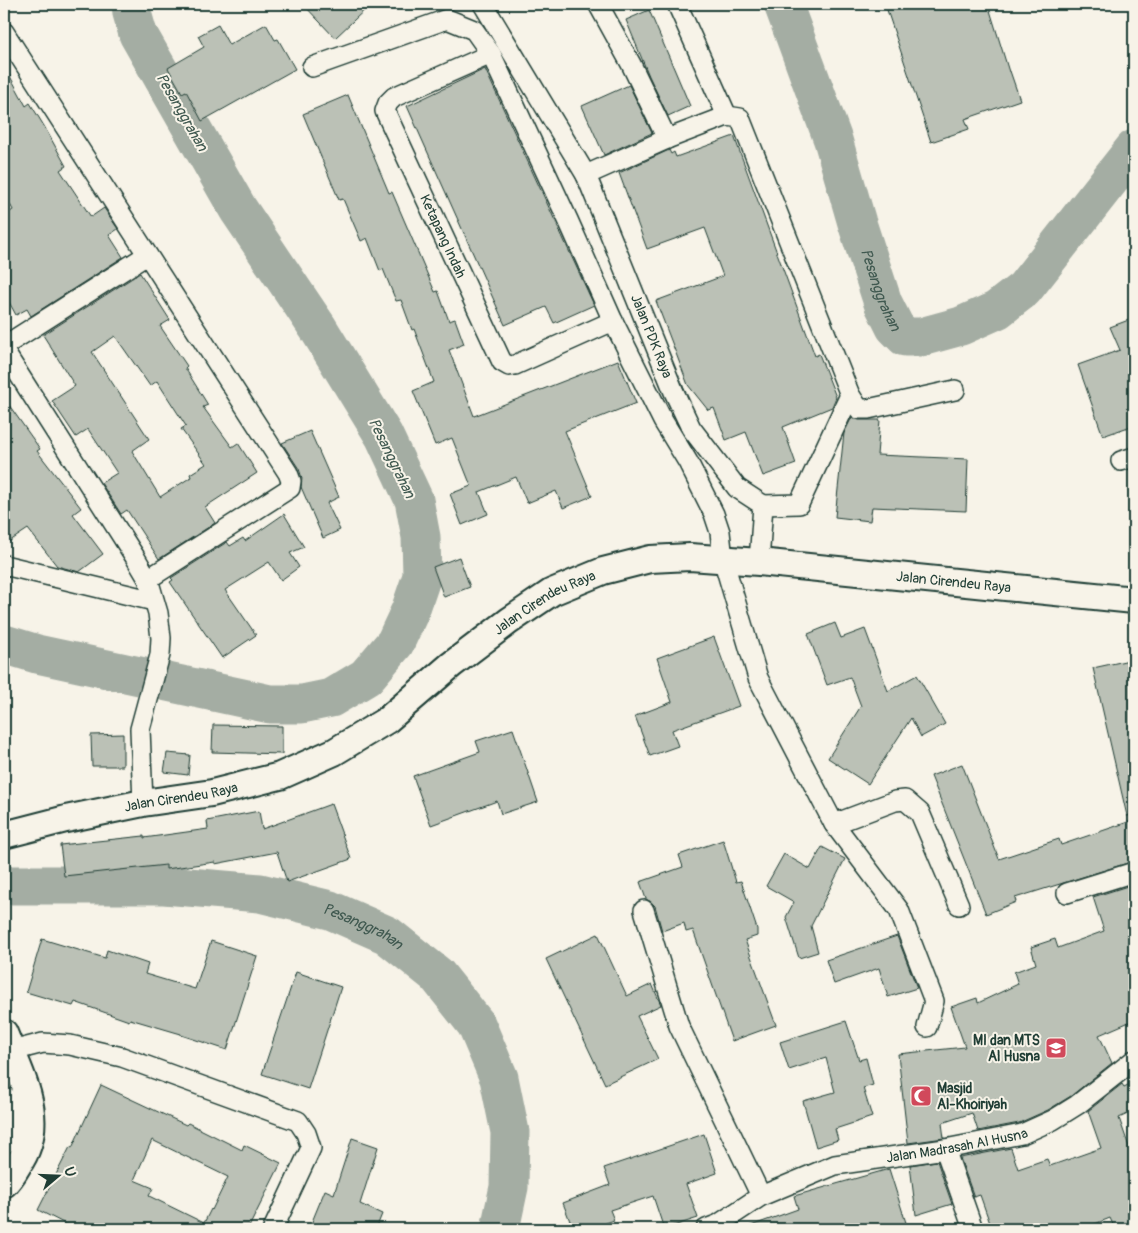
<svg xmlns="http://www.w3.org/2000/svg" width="1138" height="1233" font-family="Pangolin,sans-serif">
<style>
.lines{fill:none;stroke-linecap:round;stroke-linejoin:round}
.river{stroke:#a4ada3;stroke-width:39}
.building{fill:#bbc1b6;stroke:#1f3d34;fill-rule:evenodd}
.minor-casing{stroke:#1f3d34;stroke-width:22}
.secondary-casing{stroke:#1f3d34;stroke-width:30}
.minor{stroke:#f7f3e8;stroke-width:19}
.secondary{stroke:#f7f3e8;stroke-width:26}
.labels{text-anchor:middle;stroke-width:4;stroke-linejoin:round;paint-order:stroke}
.street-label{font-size:14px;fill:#1f3d34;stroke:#f7f3e8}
.poi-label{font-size:14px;font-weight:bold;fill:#1f3d34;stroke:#f7f3e8;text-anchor:end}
.water-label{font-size:15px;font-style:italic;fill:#405950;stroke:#f7f3e8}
</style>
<rect width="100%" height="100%" fill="#f7f3e8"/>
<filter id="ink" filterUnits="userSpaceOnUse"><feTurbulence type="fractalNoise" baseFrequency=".02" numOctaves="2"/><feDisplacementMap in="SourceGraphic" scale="10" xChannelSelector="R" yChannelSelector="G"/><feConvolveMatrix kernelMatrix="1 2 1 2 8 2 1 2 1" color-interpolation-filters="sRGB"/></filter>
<g filter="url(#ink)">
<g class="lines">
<g class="river">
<path id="s1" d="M783 4 833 140 857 223 883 303 895 327 905 337H921L961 326 997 310 1024 289 1134 149"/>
<path d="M4 644 37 654 270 704H302L331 698 366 677 395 643 410 611 422 576 421 537 414 500 384 436 318 328 238 209 138 34 132 13 131 4"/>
<path id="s2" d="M4 885H164L260 893 330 910 387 935 437 975 476 1024 499 1078 510 1132 509 1187 500 1229"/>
</g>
</g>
<path class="building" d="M303 4H371L335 38Z
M885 4H988L1009 72 1010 71 1020 100 965 119 969 129 931 142Z
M649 10 690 106 668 116 649 76 626 20Z
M266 24 275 40 278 39 295 69 202 121 186 91 182 93 168 68 204 47 198 36 218 25 229 45Z
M4 65 26 106 30 103 44 126 66 166 60 170 91 217 104 208 118 229 109 235 123 257 31 316 27 309 16 315 4 293V216L13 210 4 193Z
M485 69 594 305 554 323 546 307 505 325 407 106Z
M629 85 652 133 604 155 582 106Z
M348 95 389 193 392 192 435 292 438 291 449 321 455 319 464 344 449 350 474 416 618 360 636 403 565 431 592 496 563 508 556 491 527 503 516 477 479 492 488 514 462 525 450 494 471 486 452 438 435 445 413 391 434 382 414 329 412 330 401 300 396 301 383 269 380 271 367 238 361 241 343 199 339 200 303 114Z
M734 136 815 356 819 354 836 397 832 407 783 427 796 464 763 476 746 432 726 440 714 408 708 410 688 385 656 301 723 276 705 228 647 249 619 173 669 150 671 154 674 152 676 157Z
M140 273 170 320 160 326 187 366 185 368 208 405 203 407 232 447 238 443 257 473 205 507 215 523 159 559 127 510 121 514 101 483 117 473 88 429 76 437 52 401 75 386 43 335ZM115 336 150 386 157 381 186 426 181 429 206 464 190 474 191 477 160 497 132 451 149 439 92 352Z
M1134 318V425L1103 436 1078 365 1120 350 1110 327Z
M4 398 40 449 37 451 81 508 73 514 103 554 79 572 57 566 28 529 4 545Z
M852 417 859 420H880L877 455 968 459 966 511 872 507 870 521 835 517 844 433Z
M310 431 339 497 327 503 340 530 323 538 301 487 302 478 299 469 282 443Z
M284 514 304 547 290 553 299 567 281 580 269 562 225 590 256 635 222 658 170 582 173 580 171 578 227 542 230 546 243 538 245 541Z
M459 557 470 587 444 597 433 567Z
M835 623 841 638 865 629 888 691 917 675 945 724 921 737 911 718 868 784 828 758 861 706 850 677 827 685 808 634Z
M714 637 739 706 672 730 678 746 650 756 635 716 672 702 657 658Z
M1134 659V815L1127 816 1093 668Z
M213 725 282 726V754L212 752Z
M513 729 538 802 501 814 497 801 431 825 413 776 480 752 476 741Z
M123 734V766H92L91 735Z
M167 753 190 755 188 775 164 772Z
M962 764 999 859 1059 839 1061 845 1131 821 1134 832V861L1015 898 1016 902 986 914 931 776Z
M331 804 351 859 287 882 277 852 215 864V862L166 869V865L64 876 60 845 144 836V838L208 829 207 821 259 811 262 829Z
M723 840 736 882 741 881 757 929V936L745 940 776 1025 732 1041 693 930 686 932 684 923 662 931 655 906 651 902 646 899 640 882 683 867 679 855Z
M822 847 845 859 811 926 818 952 799 958 786 917 794 902 766 886 784 854 810 869Z
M1134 884V1020L1099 1035 1112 1063 1071 1096 1048 1110 1019 1123 978 1131 972 1113 942 1123 944 1138 908 1143 898 1054 965 1047 951 1007 977 998 978 1003 1018 984 1014 972 1036 964 1031 947 1055 939 1058 948 1104 931 1093 897Z
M598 934 627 996 652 984 661 1005 637 1016 658 1059 605 1084 546 959Z
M897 936 917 988 888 997 879 968 834 984 826 960Z
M42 939 105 958 107 950 148 964 145 974 195 989 211 941 257 956 227 1050 181 1035V1034L130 1019 129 1021 75 1002 73 1006 26 992Z
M296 972 341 987 308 1089 262 1074Z
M846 1021 859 1060 866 1058 873 1085 863 1088 872 1117 835 1129 838 1140 816 1147 803 1101 835 1092 826 1058 789 1070 780 1042Z
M1134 1082V1111L1119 1118 1134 1161V1222L1118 1229H1115L1110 1218 1082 1229H992L980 1195 974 1197 960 1158 1011 1148 1018 1169 1047 1159 1050 1166 1101 1148 1088 1111 1122 1084 1124 1087Z
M101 1085 186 1125 188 1123 242 1150 244 1145 281 1163 248 1229H75L38 1210 70 1147 72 1148ZM152 1140 228 1177 212 1210 211 1209 204 1223 149 1196 153 1188 134 1180Z
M704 1134 717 1173 686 1184 698 1218 664 1229 653 1196 610 1210 614 1220 590 1229H573L563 1203 610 1185 604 1168Z
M352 1138 378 1147 360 1204 382 1214 376 1229H309L325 1190 334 1194Z
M937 1161 952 1204 916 1215 910 1165Z
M889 1169 908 1229H749L748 1227 798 1209 794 1196Z"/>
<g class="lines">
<g class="minor-casing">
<g id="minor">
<path d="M483 4 586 175"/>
<path d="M598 4 631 64 667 139"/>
<path d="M677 4 727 116"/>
<path d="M4 32 288 473 291 481 290 488 148 579"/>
<path id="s3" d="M491 54 394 97 388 103 385 111 502 362 509 366 515 365 613 321"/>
<path d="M312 67 447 19 474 30 491 54 568 220 613 321 663 421 688 462 714 514 720 532 723 559 758 678 834 824 899 910 934 1001 927 1027"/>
<path d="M4 346 147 255"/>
<path d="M4 351 135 557 148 579 158 613 161 638 160 655 140 729 143 803"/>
<path d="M1121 461 1134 457"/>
<path d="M763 505 799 504 850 395"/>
<path d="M759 562 763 505 737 488 691 428 674 392 586 175 667 139 727 116 740 118 850 395 859 409H868L955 390"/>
<path d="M4 565 154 601"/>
<path d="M834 824 895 801 905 800 920 813 959 905"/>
<path d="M1067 893 1134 872"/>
<path d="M644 910 679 1026 761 1196"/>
<path d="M4 1053 43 1043 70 1045 122 1057 298 1121 306 1133 311 1148 273 1229"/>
<path d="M945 1149 973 1229"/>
<path id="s4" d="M706 1229 719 1224 761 1196 835 1165 945 1149 1022 1134 1053 1120 1077 1105 1134 1060"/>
</g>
</g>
<g class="secondary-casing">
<g id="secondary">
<path id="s5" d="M4 835 66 819 143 803 212 793 280 776 334 752 387 720 451 665 509 621 552 592 603 571 650 559 690 557 759 562 1134 600"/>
<path d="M4 1033C21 1076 48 1122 18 1165 14 1172 10 1179 4 1184"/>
<path d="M4 1100 8 1125 4 1140"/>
</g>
</g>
<use href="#minor" class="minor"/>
<use href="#secondary" class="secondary"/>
</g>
</g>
<defs>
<g id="school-square" transform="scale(1.125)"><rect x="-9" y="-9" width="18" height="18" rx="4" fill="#d1495b" stroke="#f7f3e8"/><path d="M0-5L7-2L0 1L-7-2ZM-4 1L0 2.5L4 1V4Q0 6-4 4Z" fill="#fff"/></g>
<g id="mosque-square" transform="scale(1.125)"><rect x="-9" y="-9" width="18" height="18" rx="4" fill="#d1495b" stroke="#f7f3e8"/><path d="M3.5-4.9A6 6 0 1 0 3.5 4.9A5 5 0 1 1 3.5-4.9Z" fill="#fff"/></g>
</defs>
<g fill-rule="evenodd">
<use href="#school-square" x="1056" y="1048"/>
<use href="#mosque-square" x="921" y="1096"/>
</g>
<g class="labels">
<g class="street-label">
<text dy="5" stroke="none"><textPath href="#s3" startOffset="261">Ketapang Indah</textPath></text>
<text transform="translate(652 336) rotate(68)" y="5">Jalan PDK Raya</text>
<text dy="5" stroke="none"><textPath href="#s5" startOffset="1021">Jalan Cirendeu Raya</textPath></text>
<text dy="5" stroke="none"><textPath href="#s5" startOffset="601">Jalan Cirendeu Raya</textPath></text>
<text dy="5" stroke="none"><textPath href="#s5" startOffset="181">Jalan Cirendeu Raya</textPath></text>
<text dy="5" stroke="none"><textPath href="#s4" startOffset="268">Jalan Madrasah Al Husna</textPath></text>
</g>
<g class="poi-label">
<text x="1040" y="1045">MI dan MTS<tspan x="1040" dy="16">Al Husna</tspan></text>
<text x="937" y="1093" text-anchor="start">Masjid<tspan x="937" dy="16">Al-Khoiriyah</tspan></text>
</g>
<g class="water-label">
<text transform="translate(182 112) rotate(60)" y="5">Pesanggrahan</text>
<text dy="5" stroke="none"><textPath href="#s1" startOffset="302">Pesanggrahan</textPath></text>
<text transform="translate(392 458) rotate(64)" y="5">Pesanggrahan</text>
<text dy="5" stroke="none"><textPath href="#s2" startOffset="365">Pesanggrahan</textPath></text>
</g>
</g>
<rect width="1138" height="1233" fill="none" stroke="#f7f3e8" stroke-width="20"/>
<rect x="10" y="10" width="1118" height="1213" fill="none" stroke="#1f3d34" stroke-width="2" filter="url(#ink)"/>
<g transform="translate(58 1176) rotate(71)" stroke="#f7f3e8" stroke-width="4" paint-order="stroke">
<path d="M0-4L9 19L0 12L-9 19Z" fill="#1f3d34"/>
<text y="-8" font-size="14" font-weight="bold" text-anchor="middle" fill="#1f3d34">U</text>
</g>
</svg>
